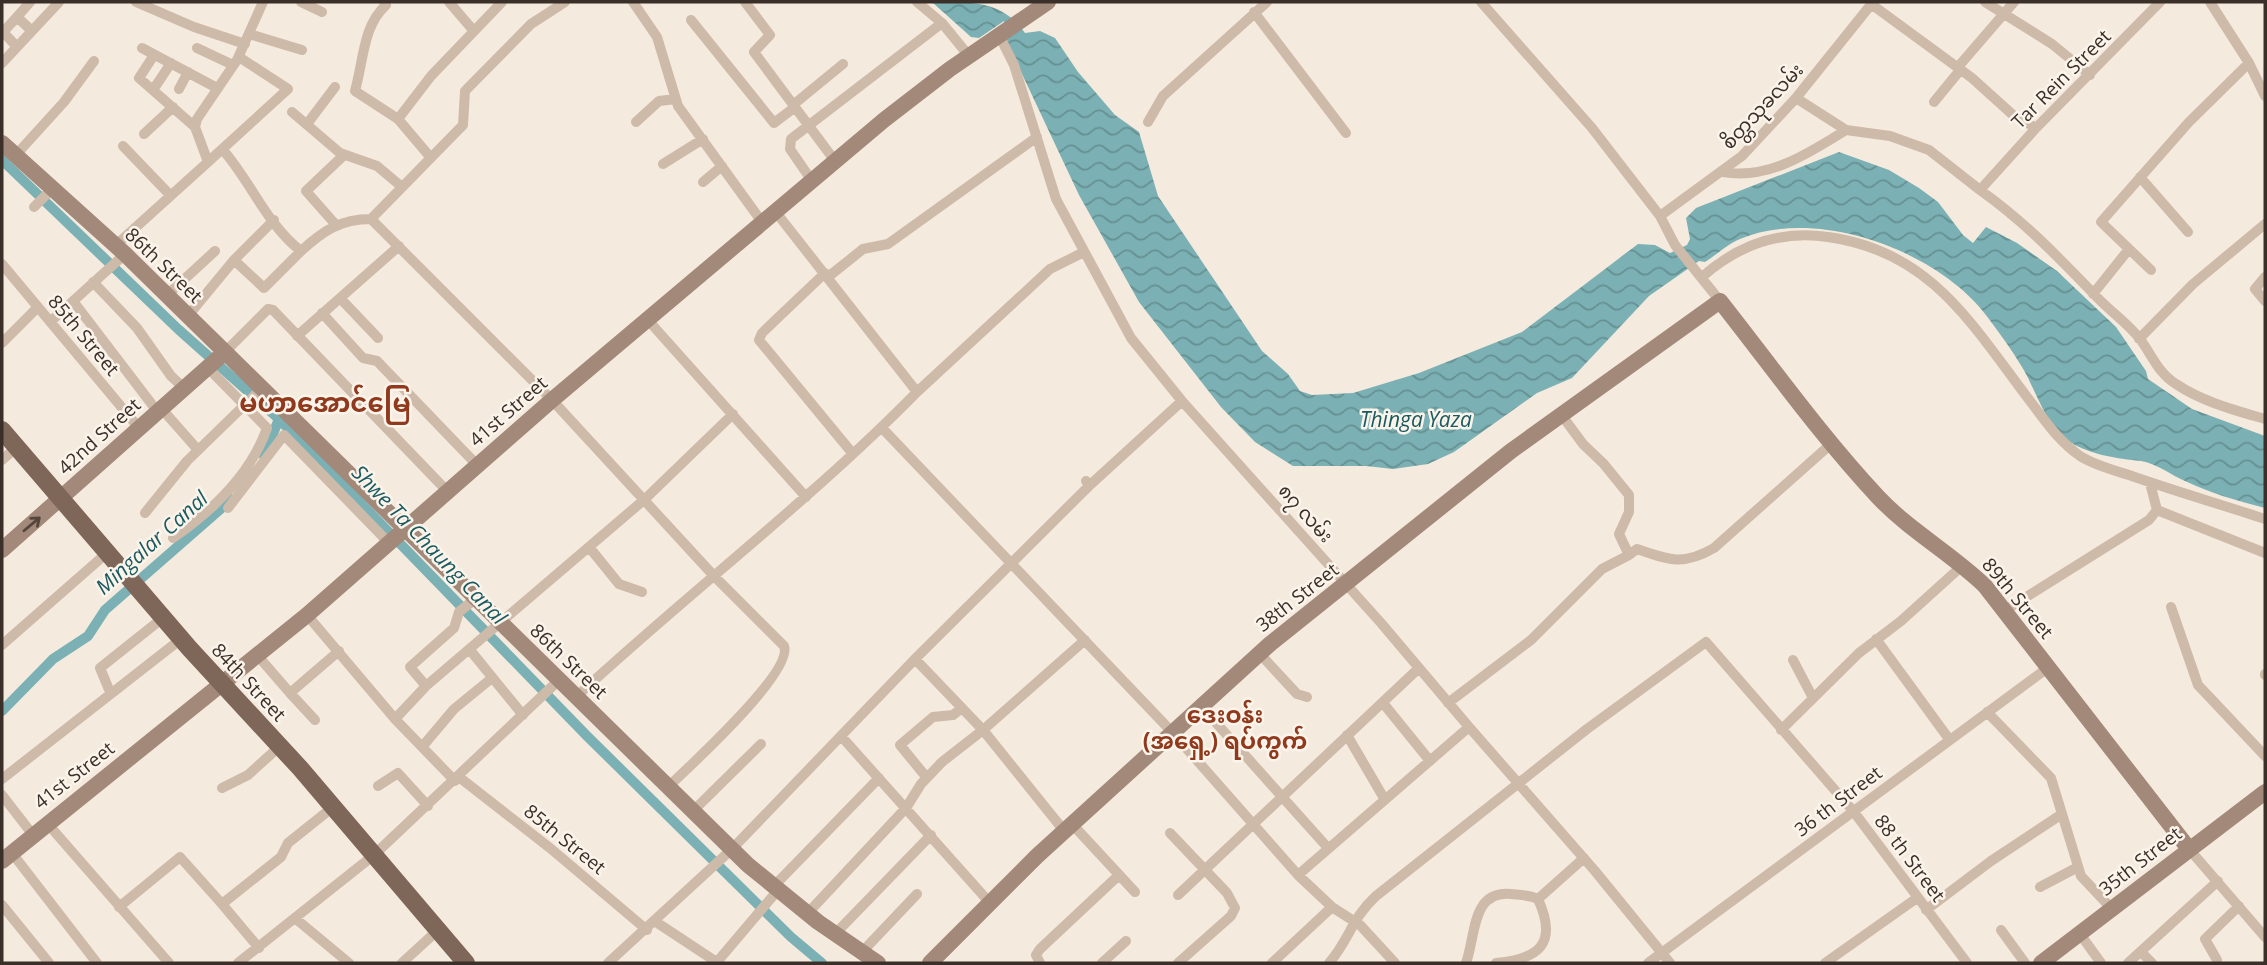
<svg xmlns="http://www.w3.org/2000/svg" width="2267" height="965" font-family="'Open Sans','Noto Sans Myanmar',sans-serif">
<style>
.water{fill:url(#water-waves)}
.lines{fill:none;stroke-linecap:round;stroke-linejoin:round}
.canal{stroke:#7bb1b4;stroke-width:10}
.street{stroke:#cebaa9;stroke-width:10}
.secondary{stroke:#a2897a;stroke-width:16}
.primary{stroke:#7e6659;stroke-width:18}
.oneway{stroke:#55463d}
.labels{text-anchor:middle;stroke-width:5;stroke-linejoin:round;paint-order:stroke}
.street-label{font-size:19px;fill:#3b2f29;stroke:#fbf4eb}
.water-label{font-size:21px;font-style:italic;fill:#1b5a60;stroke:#fbf4eb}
.quarter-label{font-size:23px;font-weight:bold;fill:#90391c;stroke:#fbf4eb}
.district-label{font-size:26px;font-weight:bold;fill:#90391c;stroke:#fbf4eb}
</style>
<defs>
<pattern id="water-waves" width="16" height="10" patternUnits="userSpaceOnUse" patternTransform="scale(1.75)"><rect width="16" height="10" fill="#7bb1b4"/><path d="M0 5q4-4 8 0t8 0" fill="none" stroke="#669092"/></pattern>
</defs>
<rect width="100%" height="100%" fill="#f5eade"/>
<path class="water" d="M932 2C972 2 1002 0 1025 33L1040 31 1055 38 1078 72 1115 115 1139 132 1158 196 1262 351 1288 374 1300 391 1312 395 1353 393 1419 373 1522 332 1638 244 1655 245 1670 253 1687 245 1690 239 1686 218 1696 208 1839 152 1889 170 1919 188 1938 202 1963 235 1973 243 1986 227 2017 243 2057 271 2116 327 2146 371 2148 379 2192 409 2265 436V508C2238 501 2210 493 2185 481 2171 475 2156 463 2141 461 2118 459 2085 454 2066 439 2044 422 2036 390 2022 367 2012 350 2000 334 1989 319 1941 252 1819 206 1740 239 1728 244 1716 255 1705 262L1699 261 1649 296 1572 378 1537 393 1454 452 1428 464 1393 469 1366 466H1293L1255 442 1221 407 1139 302 1079 195 1007 42 1004 21 979 38 971 37Z"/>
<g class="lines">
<path class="canal" d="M2 160 178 329 279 419 587 736 791 937 822 963
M264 456 279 419
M2 711 53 659 88 636 105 610 232 499"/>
<path class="street" d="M30 2 17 17 32 31
M136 2 194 27 245 44
M301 2 322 12
M384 2 386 5C363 26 364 58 355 91L398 119
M449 2 473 30
M633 2 657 37 678 106 762 222
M745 2 770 35 754 52 835 161
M917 2 942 23 969 56
M1481 2 1592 128 1660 216 1675 245 1720 301
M1985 2 2052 44 2090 75
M2210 2 2249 63 2265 96
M1871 4 1972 78 2013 115 2036 128
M1254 12 1346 133
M691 20 774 123 795 107
M249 34 302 50
M999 35 1014 65 1056 199 1131 338 1182 401 1381 623 1469 727 1595 871 1670 963
M17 47 3 32 17 17
M142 48 217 88
M197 48 233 65
M154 55 139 78 195 127
M2 63 59 2
M1958 67 2014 2
M179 89 188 72
M153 90 171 63
M1796 98 1846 130 1890 136 1929 150 1980 190 2036 128 2160 2
M1934 102 1961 69
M793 105 843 64
M292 112 340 153 377 166 402 187
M636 122 659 101 676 99
M1148 122 1163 96 1267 2
M307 124 335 87
M144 134 173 107
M123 146 170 195
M223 150C251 182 267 225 301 251 323 231 340 219 371 219L552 400 714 576 784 646C794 671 690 766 669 786
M15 156 64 102 94 61
M431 158 398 119 431 76 502 2
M208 162 288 89 239 57
M663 164 703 139
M1723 172C1769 180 1809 153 1846 130
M2140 177 2188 232
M812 181 790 149 791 139 942 23
M703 182 722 166
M1980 190C2026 223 2055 254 2094 294 2108 310 2127 322 2140 339 2152 355 2158 373 2176 384 2203 402 2234 410 2265 419
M34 207 51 190
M1660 216 1742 156 1796 98 1873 2
M371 219 463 125 465 91 531 24 565 2
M336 225 306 191 344 155
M115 246 208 162 195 127 197 119 237 60 263 2
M234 260 264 288 301 251
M2 264 139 428
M2151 270 2101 222 2189 122 2249 63
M825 273 762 333 759 340 853 454
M828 277 863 249 888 244 1037 137
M1702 277C1738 245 1780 230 1828 237 1930 251 1971 323 2027 397 2044 419 2057 440 2080 456 2094 465 2113 470 2129 475 2174 491 2220 504 2265 519
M2265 277 2255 289 2265 301
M93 282 137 328 171 376 184 388
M2093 294 2129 249
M166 296 215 251
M340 298 378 338
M73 301 157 411
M322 313 363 358 377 361 478 466
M187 317 234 260 274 220
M647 319 806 497
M50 322 125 254
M297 336 399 246
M2139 339 2193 284 2265 224
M2 343 38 307
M224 353 268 309 273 310 448 492
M917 392 1050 269 1084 252
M161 408 198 450
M1563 417 1583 444 1603 463 1629 495V512L1619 534 1629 555 1637 549C1669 560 1683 566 1714 548L1831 444
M882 428 1172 732 1298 875 1332 907 1360 925 1395 963
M2 460 17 447
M1086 481 1090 485 1182 401
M2150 483 2157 510
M228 508 284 435 390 544
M2157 510 2265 553
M145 513 187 461 261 389
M173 538C212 511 251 474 267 428L208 368
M589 547 619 584 642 592
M2171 607 2198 685 2265 756
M2004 611 2149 520 2157 510
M307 615 395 719 455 781
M1876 639 1949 739
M2 645 108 552
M470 650 523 715
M1260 654 1297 694 1307 697
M258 656 290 693 339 651
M1793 660 1813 698
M2265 674V675
M426 686 410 667 454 628 459 612 475 599
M110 692 100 668 164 617
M290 693 315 720
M576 697C688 593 810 501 917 392L775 211
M1383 703 1430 761
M1448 703 1531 640 1602 569 1629 555
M1201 706 1328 848
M1987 712 2051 778 2081 876 2112 909
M395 719 426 686 645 499 733 414
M1781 730 1859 653 1901 621 1963 565
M1347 735 1385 800
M841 736 990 903
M422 747 454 709 492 678
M459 777 550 848 647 930
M927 778 900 745 933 717 953 715 962 708
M2 779 181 639
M378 786 398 773 428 806
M222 788 248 775 280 746
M2 795 33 835
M694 810 761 744
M47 823 169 963
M1073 825 1135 892
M1065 832 983 730 1085 640
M1170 833 1227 893 1235 908 1231 916 1178 963
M2189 849 2265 937
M12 853 97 963
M1298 875 1469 727
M774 886 879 778
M2040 887 2078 867
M1178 895 1419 668
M2 905 49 963
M119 907 180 857 222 904
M1926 910 1991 861 2062 814
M807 914 906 808 921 784 942 762 983 730 915 659
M296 919 349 963
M656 922 718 963
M2001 930 2025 963
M835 934 931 835
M2080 934 2101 963
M259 948 222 904 281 857 288 843 333 807
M862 952 917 894
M2141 952 2152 963
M2217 960 2205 939 2239 906
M717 962 778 890
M238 963 374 855 559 680
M402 963 438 930
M608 963 732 849 915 659 1090 485
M1040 963 1036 955 1040 949 1119 875
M1102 963 1126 941
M1272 963 1332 907
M1329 963C1350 939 1351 919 1376 896L1587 729 1706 642 1854 812 1967 963
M1466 963C1476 936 1471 890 1511 894 1520 895 1530 895 1538 899L1584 858
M1496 963C1540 959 1558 943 1538 899
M1648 963 2049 667
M1825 963 1917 898
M2128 963 2218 881"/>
<path class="secondary" d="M2 143 125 254 748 865 818 922 878 963
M2 550 224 353
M2 861 307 615 552 400 884 120 950 69 1048 2
M930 963 1037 856 1270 644 1511 451 1720 301C1772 367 1821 436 1878 497 1910 531 1952 554 1985 586L2189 849
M2041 963 2265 792"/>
<path class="primary" d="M2 430 190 649 300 768 466 963"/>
</g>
<defs><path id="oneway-shaft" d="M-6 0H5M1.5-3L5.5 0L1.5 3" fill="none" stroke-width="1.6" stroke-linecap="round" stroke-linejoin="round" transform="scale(1.75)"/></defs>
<use class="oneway" href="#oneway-shaft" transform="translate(32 524) rotate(-40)"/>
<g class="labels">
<g class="street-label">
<text transform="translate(2061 79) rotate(-45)" y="7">Tar Rein Street</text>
<text transform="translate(1762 106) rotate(-47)" y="7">စိတ္တသုခလမ်း</text>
<text transform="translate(164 265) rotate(44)" y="7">86th Street</text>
<text transform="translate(84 335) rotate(50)" y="7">85th Street</text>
<text transform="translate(508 411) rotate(-41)" y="7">41st Street</text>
<text transform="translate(99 436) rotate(-42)" y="7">42nd Street</text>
<text transform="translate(1306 513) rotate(48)" y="7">၈၇ လမ်း</text>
<text transform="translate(1297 597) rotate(-38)" y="7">38th Street</text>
<text transform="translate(2018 598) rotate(50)" y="7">89th Street</text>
<text transform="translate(569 661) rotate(44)" y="7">86th Street</text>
<text transform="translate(249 682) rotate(47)" y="7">84th Street</text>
<text transform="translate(74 775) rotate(-38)" y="7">41st Street</text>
<text transform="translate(1838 801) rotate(-37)" y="7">36 th Street</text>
<text transform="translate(565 839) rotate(39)" y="7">85th Street</text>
<text transform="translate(1910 858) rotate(53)" y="7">88 th Street</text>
<text transform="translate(2140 861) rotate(-38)" y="7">35th Street</text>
</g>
<g class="water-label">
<text x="1416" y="427">Thinga Yaza</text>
<text transform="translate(152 543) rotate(-42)" y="7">Mingalar Canal</text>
<text transform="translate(429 545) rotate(46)" y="7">Shwe Ta Chaung Canal</text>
</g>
<g class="quarter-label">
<text x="1225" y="723">ဒေးဝန်း<tspan x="1225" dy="26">(အရှေ့) ရပ်ကွက်</tspan></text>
</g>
<g class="district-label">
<text x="325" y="412">မဟာအောင်မြေ</text>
</g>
</g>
<rect width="2267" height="965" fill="none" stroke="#3b2f29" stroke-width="7"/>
</svg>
